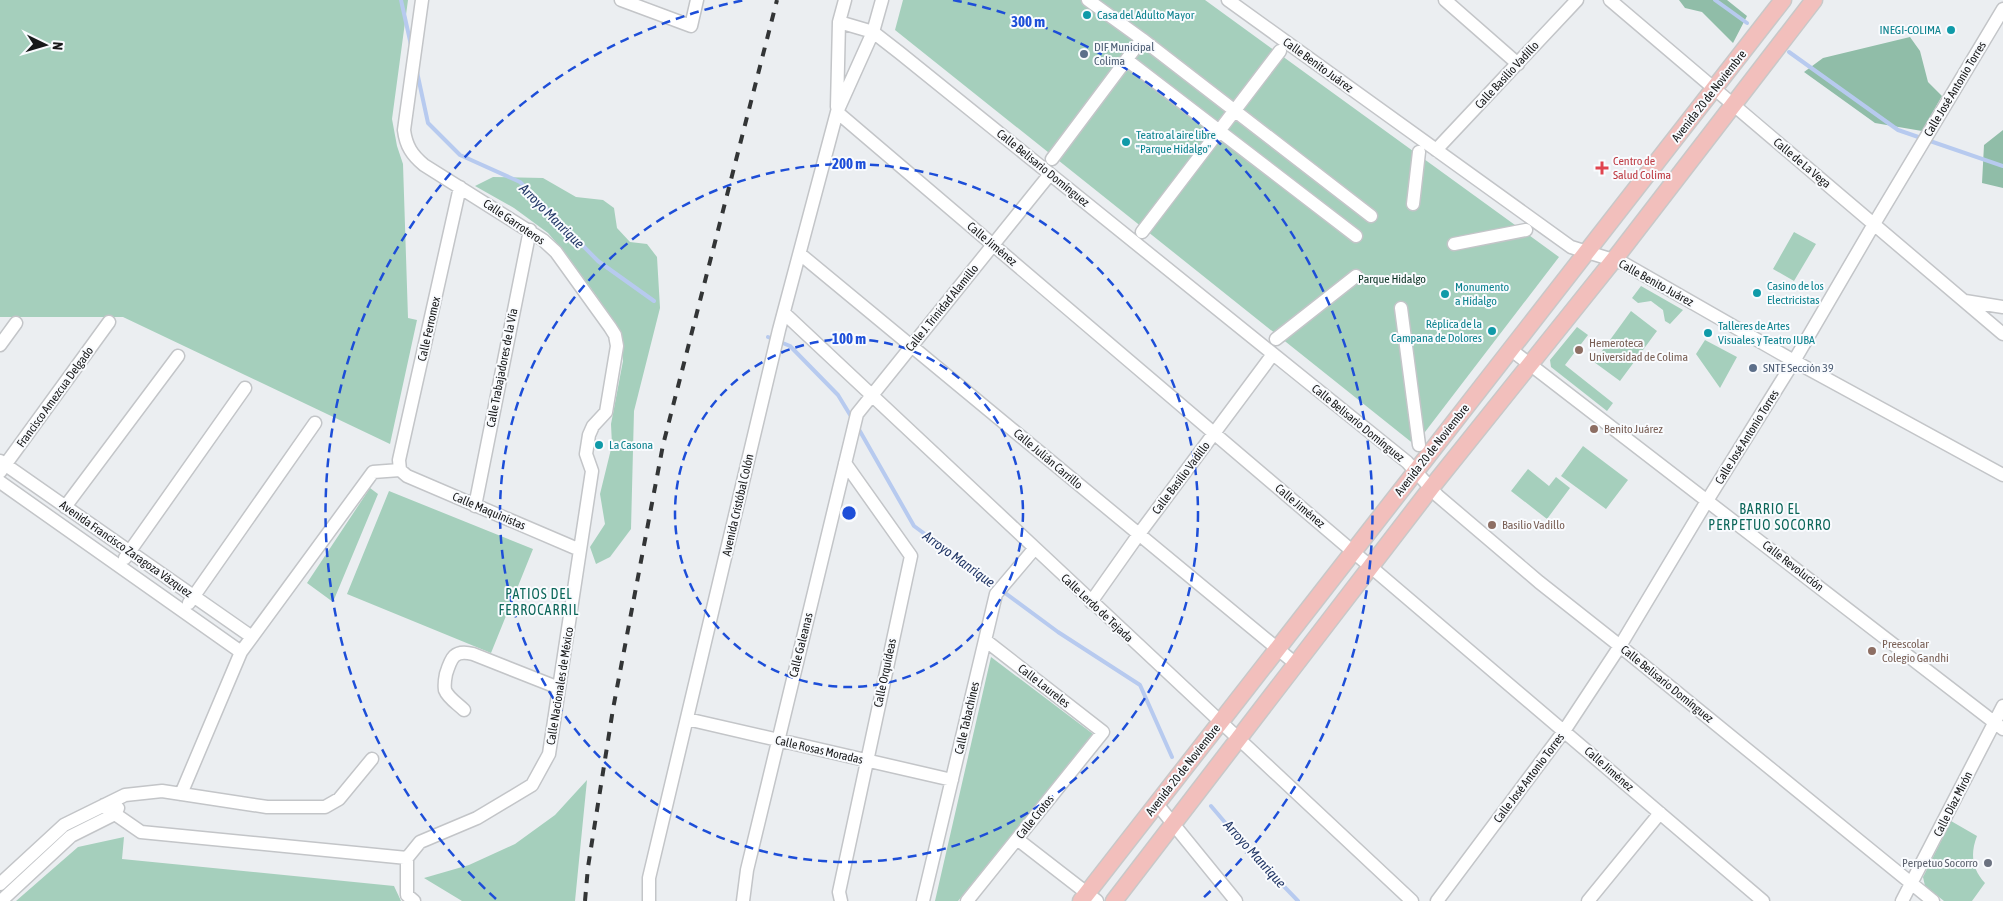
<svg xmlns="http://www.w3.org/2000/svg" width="2003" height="901" font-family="'Asap Condensed',sans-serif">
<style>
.green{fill:#a5cfbc}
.forest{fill:#90bda8}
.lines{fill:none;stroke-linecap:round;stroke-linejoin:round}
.stream{stroke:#b7caef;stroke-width:4}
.minor-casing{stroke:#c3c5c8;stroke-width:15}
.major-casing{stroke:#c8c8c8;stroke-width:19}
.minor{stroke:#fff;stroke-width:12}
.major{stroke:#f2bfbc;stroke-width:16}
.rail{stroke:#333536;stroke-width:4;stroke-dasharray:9 9;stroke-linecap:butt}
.ring{fill:none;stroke:#1d4ed8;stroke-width:2.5;stroke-dasharray:9 6}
.culture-dot{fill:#0f9aa8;stroke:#f9fbfe;stroke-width:2}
.service-dot{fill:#5c6f8a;stroke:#f9fbfe;stroke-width:2}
.health-dot{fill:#e0444e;stroke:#f9fbfe;stroke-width:2}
.education-dot{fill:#8d6e63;stroke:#f9fbfe;stroke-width:2}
.worship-dot{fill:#6b7280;stroke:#f9fbfe;stroke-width:2}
.labels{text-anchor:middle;stroke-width:4;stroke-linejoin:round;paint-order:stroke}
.culture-label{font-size:12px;fill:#0d838f;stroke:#f9fbfe;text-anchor:start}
.service-label{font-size:12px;fill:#4e5e75;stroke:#f9fbfe;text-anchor:start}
.street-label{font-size:12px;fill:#18191a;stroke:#f9fbfe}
.health-label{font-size:12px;fill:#be3a42;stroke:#f9fbfe;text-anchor:start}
.park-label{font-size:12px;fill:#0b3324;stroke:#f9fbfe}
.education-label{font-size:12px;fill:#785e54;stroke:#f9fbfe;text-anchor:start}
.worship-label{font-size:12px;fill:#5b616d;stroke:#f9fbfe;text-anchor:end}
.water-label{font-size:14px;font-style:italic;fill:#243968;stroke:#f9fbfe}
.neighbourhood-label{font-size:14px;letter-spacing:1px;fill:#0b6659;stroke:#f9fbfe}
.centre{fill:#1d4ed8;stroke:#f9fbfe;stroke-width:2.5}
.ring-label{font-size:15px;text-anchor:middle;font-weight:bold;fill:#1d4ed8;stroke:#f9fbfe;stroke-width:4;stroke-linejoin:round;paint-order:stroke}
</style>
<rect width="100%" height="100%" fill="#ebeef1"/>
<path class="green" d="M0 0H408L392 119 397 146 403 164 408 318 417 320 390 444 123 317H0Z
M903 0H1205L1559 257 1415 445 895 30Z
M493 177 543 178 576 197 603 200 614 208 617 228 630 242 647 244 657 257 660 308 634 411 631 529 610 557 596 564 590 547 605 524 600 494 612 445 611 424 623 361 621 334 598 298 566 254 548 233 514 208 475 186Z
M1794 232 1816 244 1794 281 1773 269Z
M1641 286 1683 310 1670 324 1665 321 1663 310 1651 301 1638 303 1632 298Z
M1631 311 1657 331 1620 381 1594 362Z
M1577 327 1588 335 1565 365 1613 403 1607 411 1551 367 1550 360Z
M1705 340 1737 357 1720 388 1696 354Z
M1583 446 1628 480 1606 509 1561 476Z
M1528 469 1549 486 1556 477 1570 488 1547 519 1511 491Z
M370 488 378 494 333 602 307 583Z
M389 491 533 549 491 653 347 594Z
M991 657 1093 734 958 901H935Z
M587 780 575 901H462L424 878 469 865 515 844 555 815Z
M1951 821 1977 836C1970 854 1972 869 1985 883L1972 901H1944L1925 886 1923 877Z
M124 837 122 859 394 886 401 901H16L78 847Z"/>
<path class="forest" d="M1679 0H1727L1747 16 1733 43 1702 12 1685 8Z
M1910 37 1920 51 1928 82 1942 96 1922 131 1875 123 1804 72 1823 58Z
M2003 130V188L1982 183 1984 145Z"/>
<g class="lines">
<path class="stream" d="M401 0 411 45
M1715 0 1747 23
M1789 52 1898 130 2003 166
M417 72 428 123 460 155 520 182 598 261 654 301
M768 337 790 346 838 395 852 418
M857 426 914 526 1058 632 1140 685 1172 757
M1211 806 1245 846 1298 901"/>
<g class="minor-casing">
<path id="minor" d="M621 0 691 26 697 0
M1088 0 1142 39 1371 216
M1228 0 1571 247 1623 263 1794 361 2003 475
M1445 0 1518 64
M1610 0 2003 334
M839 22 873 32 900 53 1407 462 1438 496 1539 582 1620 646 1933 901
M1127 60 1356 236
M837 107 839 22 845 0
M837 112 1763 901
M1436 150 1577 0
M1052 159 1142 39
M1413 204 1419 152
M1142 232 1280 51
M1454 244 1526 230
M800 254 1296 664
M1965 301 2003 307
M1401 308 1419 445
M784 313 1412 901
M1276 339 1356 276
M0 345 16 323
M1510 349 2003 729
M0 461 252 637
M400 470 399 460 460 187
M400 470 407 476 580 550
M0 472 109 322
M0 482 241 652
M475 506 530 230
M65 507 178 356
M125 558 245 388
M1091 602 1139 534 1273 354
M189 603 315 423
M464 710C458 704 448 698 445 690 444 684 445 679 446 674 451 658 454 649 473 654L559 688
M687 719 952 780
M181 794 241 652 373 472 400 470
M1157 804 1236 901
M104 805 115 814 141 832 407 858
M1017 839 1097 901
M0 884 64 825 125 795 162 791 267 807H325L339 799 372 759
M1 901 71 836 115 814 118 808
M414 901 407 895V858L420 842 477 818 532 785 549 754 592 471 586 454 589 435 593 426 606 412 617 346 615 335 610 327 556 252 543 240 424 165C412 155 406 146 404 130L422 0
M649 901V878L779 330 837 112 873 32 882 0
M743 901 747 870 857 414 1050 174
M841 901 839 892 911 556 845 463
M923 901 996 594 1035 548
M967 901 1103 732 985 640
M1437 901 1564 731 1620 646 1710 496 1794 361 1874 224 2003 9
M1588 901 1660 813
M1902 901 2003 706"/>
</g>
<g class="major-casing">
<path id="major" d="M1081 901 1783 0
M1114 901 1431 488 1620 252 1814 0"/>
</g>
<use href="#minor" class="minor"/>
<use href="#major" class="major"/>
<path class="rail" d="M585 901 588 867 613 709 663 445 777 0"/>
</g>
<g class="ring">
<circle cx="849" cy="513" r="174"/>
<circle cx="849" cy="513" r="349"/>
<path d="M496 899A523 523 0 0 1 745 0M953 0A523 523 0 0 1 1202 899"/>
</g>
<g class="culture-dot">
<circle cx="1087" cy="15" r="5"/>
<circle cx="1951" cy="30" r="5"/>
<circle cx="1126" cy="142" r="5"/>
<circle cx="1757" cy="293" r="5"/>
<circle cx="1445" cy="294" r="5"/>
<circle cx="1492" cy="331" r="5"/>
<circle cx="1708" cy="333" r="5"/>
<circle cx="599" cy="445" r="5"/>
</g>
<g class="service-dot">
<circle cx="1084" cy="54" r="5"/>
<circle cx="1753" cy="368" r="5"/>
</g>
<path class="health-dot" d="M1599.5 160.5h5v5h5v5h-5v5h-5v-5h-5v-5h5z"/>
<g class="education-dot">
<circle cx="1579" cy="350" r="5"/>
<circle cx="1594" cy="429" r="5"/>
<circle cx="1492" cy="525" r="5"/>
<circle cx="1872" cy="651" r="5"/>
</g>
<circle class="worship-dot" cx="1988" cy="863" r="5"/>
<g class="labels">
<g class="culture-label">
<text x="1097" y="19">Casa del Adulto Mayor</text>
<text x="1941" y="34" text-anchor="end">INEGI-COLIMA</text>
<text x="1136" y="139">Teatro al aire libre<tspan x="1136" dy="14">"Parque Hidalgo"</tspan></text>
<text x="1767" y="290">Casino de los<tspan x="1767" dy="14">Electricistas</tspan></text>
<text x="1455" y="291">Monumento<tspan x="1455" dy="14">a Hidalgo</tspan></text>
<text x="1482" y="328" text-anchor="end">Réplica de la<tspan x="1482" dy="14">Campana de Dolores</tspan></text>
<text x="1718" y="330">Talleres de Artes<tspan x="1718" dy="14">Visuales y Teatro IUBA</tspan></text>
<text x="609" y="449">La Casona</text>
</g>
<g class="service-label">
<text x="1094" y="51">DIF Municipal<tspan x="1094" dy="14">Colima</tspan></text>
<text x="1763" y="372">SNTE Sección 39</text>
</g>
<g class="street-label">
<text transform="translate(1318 65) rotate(36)" y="4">Calle Benito Juárez</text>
<text transform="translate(1507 75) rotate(-47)" y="4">Calle Basilio Vadillo</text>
<text transform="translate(1955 89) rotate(-59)" y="4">Calle José Antonio Torres</text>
<text transform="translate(1709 96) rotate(-52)" y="4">Avenida 20 de Noviembre</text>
<text transform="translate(1802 163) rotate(40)" y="4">Calle de La Vega</text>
<text transform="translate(1043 168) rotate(39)" y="4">Calle Belisario Domínguez</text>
<text transform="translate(514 222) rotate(34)" y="4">Calle Garroteros</text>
<text transform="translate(992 244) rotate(40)" y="4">Calle Jiménez</text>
<text transform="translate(1656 283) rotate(29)" y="4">Calle Benito Juárez</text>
<text transform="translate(942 308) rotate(-51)" y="4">Calle J. Trinidad Alamillo</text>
<text transform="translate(429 329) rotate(-77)" y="4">Calle Ferromex</text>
<text transform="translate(502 368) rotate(-79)" y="4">Calle Trabajadores de la Vía</text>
<text transform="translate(55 397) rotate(-54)" y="4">Francisco Amezcua Delgado</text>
<text transform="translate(1358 423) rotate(39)" y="4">Calle Belisario Domínguez</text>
<text transform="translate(1747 437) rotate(-58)" y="4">Calle José Antonio Torres</text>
<text transform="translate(1432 450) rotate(-52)" y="4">Avenida 20 de Noviembre</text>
<text transform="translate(1048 459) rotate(40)" y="4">Calle Julián Carrillo</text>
<text transform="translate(1181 478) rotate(-53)" y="4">Calle Basilio Vadillo</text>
<text transform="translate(738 505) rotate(-77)" y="4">Avenida Cristóbal Colón</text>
<text transform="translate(1300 506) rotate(40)" y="4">Calle Jiménez</text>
<text transform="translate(489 511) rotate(23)" y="4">Calle Maquinistas</text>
<text transform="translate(126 549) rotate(35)" y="4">Avenida Francisco Zaragoza Vázquez</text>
<text transform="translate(1793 566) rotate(38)" y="4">Calle Revolución</text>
<text transform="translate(1097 608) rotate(43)" y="4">Calle Lerdo de Tejada</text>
<text transform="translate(801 645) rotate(-76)" y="4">Calle Galeanas</text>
<text transform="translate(885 673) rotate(-78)" y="4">Calle Orquídeas</text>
<text transform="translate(1667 684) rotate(39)" y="4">Calle Belisario Domínguez</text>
<text transform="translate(560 686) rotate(-81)" y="4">Calle Nacionales de México</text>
<text transform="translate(1044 686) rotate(38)" y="4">Calle Laureles</text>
<text transform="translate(967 718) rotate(-77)" y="4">Calle Tabachines</text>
<text transform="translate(819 750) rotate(13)" y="4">Calle Rosas Moradas</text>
<text transform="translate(1609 769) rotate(41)" y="4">Calle Jiménez</text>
<text transform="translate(1183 770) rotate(-52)" y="4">Avenida 20 de Noviembre</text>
<text transform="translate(1529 778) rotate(-53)" y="4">Calle José Antonio Torres</text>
<text transform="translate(1953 804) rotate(-63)" y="4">Calle Díaz Mirón</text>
<text transform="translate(1035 817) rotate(-51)" y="4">Calle Crotos</text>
</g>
<g class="health-label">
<text x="1613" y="165">Centro de<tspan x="1613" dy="14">Salud Colima</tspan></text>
</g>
<g class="park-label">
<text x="1392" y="283">Parque Hidalgo</text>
</g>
<g class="education-label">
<text x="1589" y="347">Hemeroteca<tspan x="1589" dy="14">Universidad de Colima</tspan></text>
<text x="1604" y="433">Benito Juárez</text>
<text x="1502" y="529">Basilio Vadillo</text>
<text x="1882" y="648">Preescolar<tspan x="1882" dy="14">Colegio Gandhi</tspan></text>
</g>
<g class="worship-label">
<text x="1978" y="867">Perpetuo Socorro</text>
</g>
<g class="water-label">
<text transform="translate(552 216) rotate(45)" y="5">Arroyo Manrique</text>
<text transform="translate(959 559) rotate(36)" y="5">Arroyo Manrique</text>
<text transform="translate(1255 854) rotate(48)" y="5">Arroyo Manrique</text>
</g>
<g class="neighbourhood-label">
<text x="1770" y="514">BARRIO EL<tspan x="1770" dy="16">PERPETUO SOCORRO</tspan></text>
<text x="539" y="599">PATIOS DEL<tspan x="539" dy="16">FERROCARRIL</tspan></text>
</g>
</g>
<circle cx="849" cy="513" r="8" class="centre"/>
<g class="ring-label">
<text x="1028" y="27">300 m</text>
<text x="849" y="169">200 m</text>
<text x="849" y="344">100 m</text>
</g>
<g transform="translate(45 45) rotate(95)" stroke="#f9fbfe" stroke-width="4" paint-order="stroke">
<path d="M0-4L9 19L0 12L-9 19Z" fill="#18191a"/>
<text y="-8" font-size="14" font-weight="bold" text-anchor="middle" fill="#18191a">N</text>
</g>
</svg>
